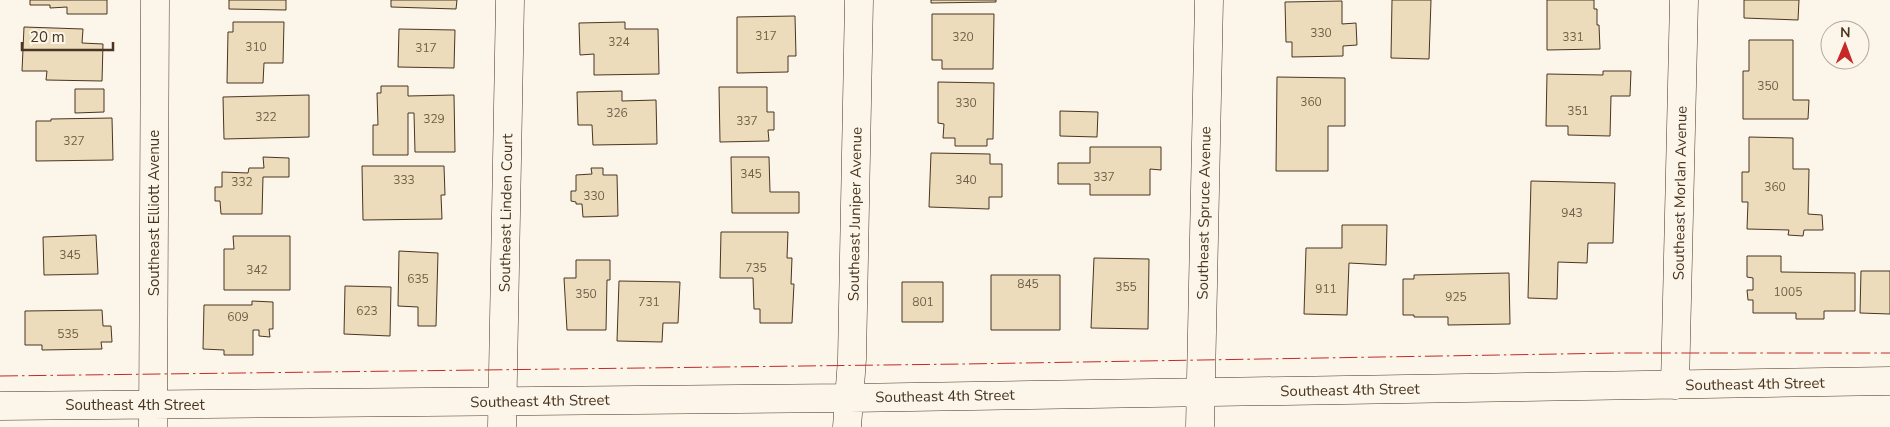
<svg xmlns="http://www.w3.org/2000/svg" width="1890" height="427" font-family="'Nunito Sans',sans-serif">
<style>
.building{fill:#ecdcbc;stroke:#4a3520}
.lines{fill:none;stroke-linecap:round;stroke-linejoin:round}
.minor-casing{stroke:#4a3520;stroke-width:29}
.minor{stroke:#fbf6e9;stroke-width:28}
.power{stroke:#c62828;stroke-width:1;stroke-dasharray:18 4 2.5 4;stroke-linecap:butt}
.labels{text-anchor:middle;stroke-width:4;stroke-linejoin:round;paint-order:stroke}
.number-label{font-size:12px;fill:#725f47}
.street-label{font-size:15px;fill:#4a3520;stroke:#fbf6e9}
</style>
<rect width="100%" height="100%" fill="#fbf6e9"/>
<path class="building" d="M30 0H107V14H67V7L50 8V5H30Z
M229 0H286V10L229 9Z
M391 0H457L456 9 391 7Z
M931 0H996V2L931 3Z
M1392 0H1431L1429 59 1391 58Z
M1547 0H1594V9H1597V25H1599L1600 49 1547 50Z
M1744 0H1799L1798 20 1744 18Z
M1342 1V24L1356 23 1357 45 1343 46V56L1292 57V42H1286L1285 2Z
M932 14H994L993 69H942V60H932Z
M795 16 796 56H788V72L737 73V17Z
M233 22H284L283 63H264L263 83H227L228 32H233Z
M625 22V29H658L659 74 594 75V54L580 55 579 23Z
M24 27 83 29 82 43 103 44 102 81 46 80 47 71H22Z
M399 29 455 30 454 68 398 67Z
M1749 40H1793V100H1809L1808 119H1743V71H1749Z
M1603 71H1631L1630 96H1611L1610 136 1568 135V126H1546L1547 74 1603 75Z
M1277 77 1345 78V126H1328V171H1276Z
M938 82 994 83 993 139H987V146H955V138H943L944 124 938 123Z
M381 86H408V96L454 95 455 152H415L414 113H408V155H373V125H378L377 93H381Z
M719 87H767V112H774V130H768L769 141 720 142Z
M75 89H104V112L75 113Z
M622 91V101L656 100 657 144 593 145 592 125H578L577 92Z
M309 95V137L224 139 223 97Z
M1060 111 1098 112 1097 137 1060 136Z
M112 118 113 160 36 161V121H51V119Z
M1749 137 1793 138V169H1809L1808 214 1822 215 1823 230H1804L1803 236 1788 235 1789 230 1747 229 1748 202H1742V172H1749Z
M1090 147H1161V170L1150 169V195H1090V184H1058V163H1090Z
M931 153 990 154V164H1002V197H989V209L929 207Z
M263 157 289 158V177H263L262 214H221L220 201H215V187H222V172L248 173 249 168H264Z
M731 157H769L770 192H799V213H732Z
M362 166H444L445 195H441L442 219 363 220Z
M591 168H603V175H617L618 216 583 217 582 204H576V202L571 201V191H576V175L592 174Z
M1531 181 1615 183 1613 243H1588L1587 263 1558 262 1557 299 1528 298Z
M1342 225H1387L1386 265 1349 263 1347 315 1304 314 1306 248H1342Z
M721 232H788L787 258H792L791 284H794L792 323H760V309H754L753 278H720Z
M96 235 98 274 44 275 43 237Z
M233 236H290V290H224V249H234Z
M399 251 438 253 436 326H418V307L398 306Z
M1747 256H1781V272L1855 273V311H1824V319H1796V313H1753V300H1748L1747 290H1753V278L1747 277Z
M1094 258 1149 259 1148 329 1091 328Z
M576 260H610V280H607L606 330H567L564 278H576Z
M1861 271H1890V314L1860 313Z
M1509 273 1510 324 1448 325V317H1414V315H1403V279H1414V275Z
M991 275H1060V330H991Z
M619 281 680 282 678 323H663L662 342 617 341Z
M902 282H943V322H902Z
M345 286 391 287 390 336 344 334Z
M252 301 273 302V329H269L270 337 259 336V330H253V355H224V350L203 349 204 305H252Z
M102 310 103 326H111L112 342H101L102 349 42 350V345H25V311Z"/>
<g class="lines">
<g class="minor-casing">
<path id="minor" d="M1675 385 1684 0
M0 406 850 398 1890 381
M153 427 155 0
M502 427 510 0
M847 427 852 359 859 0
M1200 427 1209 0"/>
</g>
<use href="#minor" class="minor"/>
<path class="power" d="M0 376 964 364 1619 353H1890"/>
</g>
<g class="labels">
<g class="number-label">
<text x="1321" y="37">330</text>
<text x="766" y="40">317</text>
<text x="963" y="41">320</text>
<text x="1573" y="41">331</text>
<text x="619" y="46">324</text>
<text x="256" y="51">310</text>
<text x="426" y="52">317</text>
<text x="1768" y="90">350</text>
<text x="1311" y="106">360</text>
<text x="966" y="107">330</text>
<text x="1578" y="115">351</text>
<text x="617" y="117">326</text>
<text x="266" y="121">322</text>
<text x="434" y="123">329</text>
<text x="747" y="125">337</text>
<text x="74" y="145">327</text>
<text x="751" y="178">345</text>
<text x="1104" y="181">337</text>
<text x="404" y="184">333</text>
<text x="966" y="184">340</text>
<text x="242" y="186">332</text>
<text x="1775" y="191">360</text>
<text x="594" y="200">330</text>
<text x="1572" y="217">943</text>
<text x="70" y="259">345</text>
<text x="756" y="272">735</text>
<text x="257" y="274">342</text>
<text x="418" y="283">635</text>
<text x="1028" y="288">845</text>
<text x="1126" y="291">355</text>
<text x="1326" y="293">911</text>
<text x="1788" y="296">1005</text>
<text x="586" y="298">350</text>
<text x="1456" y="301">925</text>
<text x="649" y="306">731</text>
<text x="923" y="306">801</text>
<text x="367" y="315">623</text>
<text x="238" y="321">609</text>
<text x="68" y="338">535</text>
</g>
<g class="street-label">
<text transform="translate(1680 193) rotate(-89)" y="5">Southeast Morlan Avenue</text>
<text transform="translate(154 213) rotate(-90)" y="5">Southeast Elliott Avenue</text>
<text transform="translate(506 213) rotate(-89)" y="5">Southeast Linden Court</text>
<text transform="translate(1204 213) rotate(-89)" y="5">Southeast Spruce Avenue</text>
<text transform="translate(855 214) rotate(-89)" y="5">Southeast Juniper Avenue</text>
<text transform="translate(1755 384) rotate(-1)" y="5">Southeast 4th Street</text>
<text transform="translate(1350 390) rotate(-1)" y="5">Southeast 4th Street</text>
<text transform="translate(945 396) rotate(-1)" y="5">Southeast 4th Street</text>
<text transform="translate(540 401) rotate(-1)" y="5">Southeast 4th Street</text>
<text x="135" y="410">Southeast 4th Street</text>
</g>
</g>
<g transform="translate(1845 45) rotate(1)"><circle r="24" fill="#fbf6e9" stroke="#b4a999"/>
<path d="M0-4L9 19L0 12L-9 19Z" fill="#c62828"/>
<text y="-8" font-size="14" font-weight="bold" text-anchor="middle" fill="#4a3520">N</text>
</g>
<path d="M22 42v8h91v-8" fill="none" stroke="#4a3520" stroke-width="2.5"/>
<text x="30" y="42" font-size="15" fill="#4a3520" stroke="#fbf6e9" stroke-width="4" paint-order="stroke">20 m</text>
</svg>
